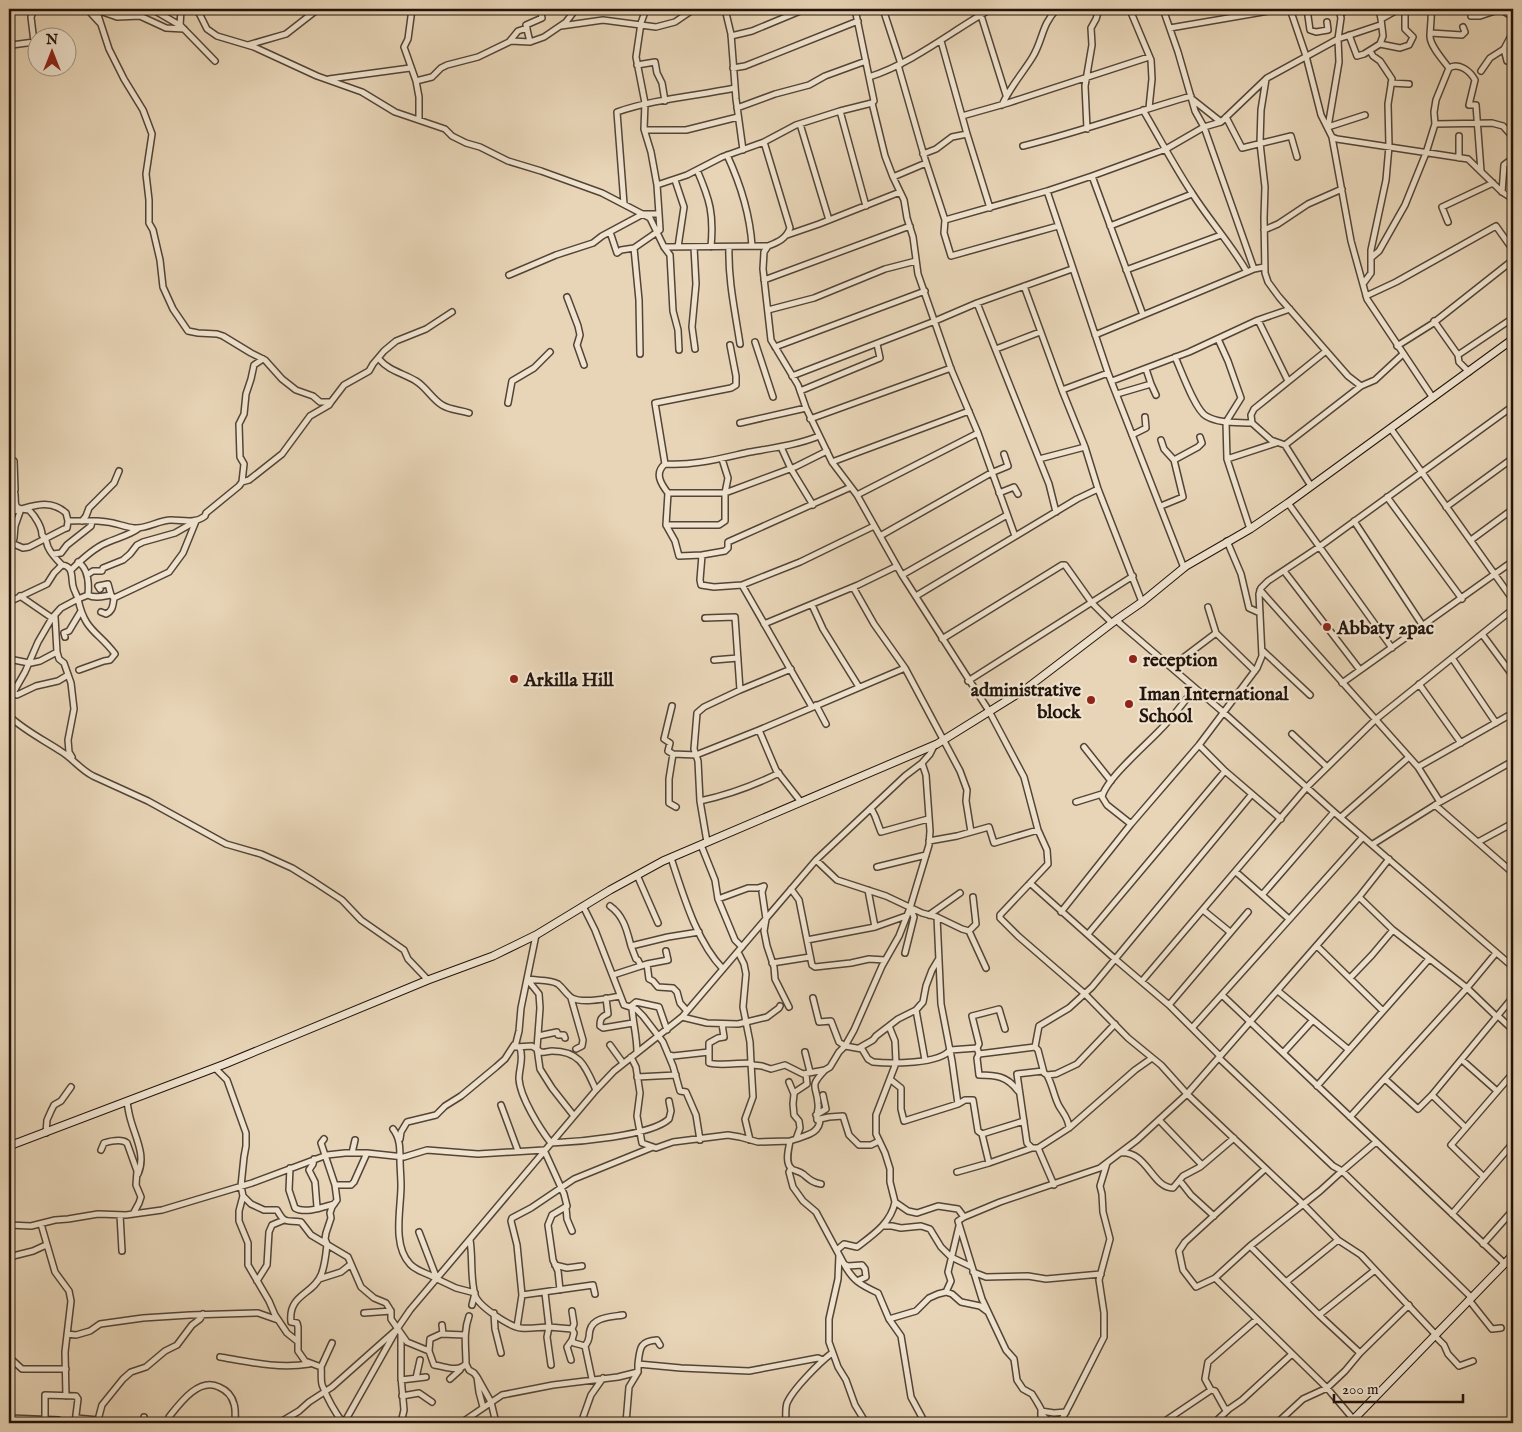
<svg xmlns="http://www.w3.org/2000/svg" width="1522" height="1432" font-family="'IM FELL English',serif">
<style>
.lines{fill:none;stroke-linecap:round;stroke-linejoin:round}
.street-casing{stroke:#534436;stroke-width:8}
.secondary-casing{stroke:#21130b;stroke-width:9}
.street{stroke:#f0e4d0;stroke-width:5}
.secondary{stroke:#f0e4d0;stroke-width:7}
.poi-dot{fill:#8f2418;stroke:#f0e4d0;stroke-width:2}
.labels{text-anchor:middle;stroke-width:4.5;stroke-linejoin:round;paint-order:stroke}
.poi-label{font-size:19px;font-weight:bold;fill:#21130b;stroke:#f0e4d0;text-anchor:start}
</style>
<rect width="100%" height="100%" fill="#e8d5b7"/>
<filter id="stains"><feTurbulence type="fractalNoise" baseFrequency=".004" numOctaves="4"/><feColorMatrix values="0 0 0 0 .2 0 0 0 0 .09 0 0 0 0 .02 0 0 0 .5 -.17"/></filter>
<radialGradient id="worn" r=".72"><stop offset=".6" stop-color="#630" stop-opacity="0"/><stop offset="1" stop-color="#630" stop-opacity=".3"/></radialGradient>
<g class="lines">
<g class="street-casing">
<path id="street" d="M87 9 100 23
M96 9 109 49 124 79 143 110 152 134 146 174 149 200V223L153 230 160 260 163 287 173 309 188 331 198 333 217 334 223 336 251 353 265 360 282 379 296 390 313 396 320 402H331L344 385 369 371 373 364 384 351 396 341 426 329 452 312
M152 9 181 26 215 61
M193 9 199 13 207 29 217 36 254 47 317 76 362 92 395 112 445 129 452 136 466 143 480 147 508 161 541 171 602 193 650 218 664 247 670 255 673 311 678 330 679 350
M412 9 408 39 404 47 416 81 419 97V119
M646 9 641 23 636 57 645 103 644 129 651 152 657 185
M725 9 731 34 736 99 743 150
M855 9 869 77
M883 9 901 64
M979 9 1006 95
M991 9C950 32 915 62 869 77L874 101 872 103 840 111 796 125 764 142 790 228C786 239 778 242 768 246L764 252 763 269 771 340 798 385 806 408 832 462 857 495 902 575 989 711 1024 777 1038 830 1047 850 1048 864 1000 915V918L1018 936 1085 994 1128 1038 1161 1065 1187 1094 1303 1204 1338 1240 1361 1255 1436 1335
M1126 9 1130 10 1151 60 1152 79 1149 108
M1163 9 1178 52 1195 111 1204 127 1254 269 1264 267
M1290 9 1306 56 1321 115 1332 137 1351 241 1367 299 1433 398
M1307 9 1310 30 1316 32 1328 30 1327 22
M1348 9 1340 14 1341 18 1338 39 1339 62 1328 127 1365 115
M1379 9 1381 19
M1431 9C1432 18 1430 27 1430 37 1431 47 1443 60 1449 68
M1500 9 1513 17
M97 10 117 17 140 16 166 28 184 29
M1471 16H1480L1501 9
M180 26 181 9
M561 26 603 20 656 27 675 22 694 9
M1170 28 1281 9
M1431 33 1462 35 1465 32 1463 27
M1349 35 1357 56 1364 54 1380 44 1400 48 1409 45 1413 37 1405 29V12L1402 9
M731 36 752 31 805 9
M509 42 518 31 527 28
M530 42 526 25 542 18 540 9
M1380 44 1383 36 1381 19 1399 9
M12 45 34 42 31 17 34 9
M248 45 286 34 318 9
M1504 49 1507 61 1513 60
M637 65 655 62 657 73 662 83 665 101
M898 65 925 159 945 220 944 233 951 256 1058 226
M733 68 745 66 858 21
M1449 68C1459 62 1470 71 1475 80L1469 105H1476L1481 171
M1481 71 1490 58 1504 49 1513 32
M329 79 410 68
M1266 79 1261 110 1260 143 1265 187 1264 218 1265 273 1268 282 1279 297 1348 376 1361 386
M416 81 432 77 441 68 447 65 478 57 511 41 530 42 544 37 566 22 576 9
M1391 83 1409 84
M1192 99 1221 122
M872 103 885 156 893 177 904 200 907 218 913 237 918 274 951 369 978 433 1015 536
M1002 105C1010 87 1022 74 1032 58 1043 41 1041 25 1057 9
M737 108 775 94 809 85 825 76 866 61
M1143 110C1159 137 1174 166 1192 193 1209 220 1231 244 1247 272L1254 269
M840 111 866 206
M962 116 1008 103 1149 57
M1226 117 1242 148 1291 136 1297 157
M800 124 829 220
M1435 124 1492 123 1503 126 1513 137
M1087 129 1085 86 1092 45 1091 28 1096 19 1099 9
M645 130H686L738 117
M967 134 990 208
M1332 137 1337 139 1468 159 1502 192 1513 199
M1023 146C1080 132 1135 112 1191 96
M923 154 936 149 952 137 967 134 941 41
M727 155C740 183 750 215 752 246
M1459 158V136
M697 170C710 200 714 214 711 247
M893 177 926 163
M675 180 684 207 678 247
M1047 191 1108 373 1184 568
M1502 192 1504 165 1513 158
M624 204 617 112C654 99 696 96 735 88
M945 220 1047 191 1092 176
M1448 222 1442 207 1493 183
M1110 226 1192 194
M1264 230 1278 224 1308 204 1342 189
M610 232 617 253 621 250 634 248 660 230 659 214
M787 235 819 224 900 192
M664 247 768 246
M694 247 696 284 692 327 695 349
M729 247C728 280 735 311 740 344
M634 248 639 300 640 354
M1372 257 1379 251 1405 205 1426 153 1435 124 1434 112 1436 100 1449 68
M1126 270 1221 235
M509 275 556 255 593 243 602 236 643 214H659L657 185 687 175 722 157 764 142
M764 280 910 226
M1363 284 1371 273V250L1386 180 1389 146 1388 104 1392 79 1380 61 1373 56 1370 51
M1024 286 1062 390 1085 447 1098 489 1142 602
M1366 296 1396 282 1496 226 1513 250
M567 297 578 326 580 335 577 345 584 365
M977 303 1049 484 1056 512
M768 310 814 298 885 269 916 261
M1143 315 1092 176 1166 149 1204 127 1221 122 1267 78 1338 39 1380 25
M1258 320 1288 381
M1434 321 1458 355 1513 318
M1095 335 1247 272
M1218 339 1228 361 1241 398 1226 422 1227 459 1250 529
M755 342 773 397
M730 345 736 376V385L731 388 655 403 665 464C694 466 722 458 750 452 773 448 797 445 819 436
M1397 346 1432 324 1513 260
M775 347 925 291
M996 349 1040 332
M1458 355 1459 362 1469 372
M1175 357C1181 370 1195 410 1206 416 1220 424 1237 422 1252 423L1271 440 1285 445 1311 486
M379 359C389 371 403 373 416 381 426 387 432 399 442 405 450 410 460 410 469 413
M792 376 935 321 977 303 1072 269
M1112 381 1189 352 1258 320 1290 309
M1151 384 1156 395
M1062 390 1108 373
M800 391 880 358 877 344
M1117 394 1151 384 1146 369
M508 403 512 381 534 368 550 352
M810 419 951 368
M740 423 806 408
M1252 423 1251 415 1254 409 1326 351
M1391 429 1513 600
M1132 435 1146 428 1145 417
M1161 440 1164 449 1174 460
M1285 445 1361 386 1375 380 1403 354
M781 447 791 469 813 505
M1039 459 1085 447
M1227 459 1276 443
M832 462 969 411
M665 464C654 473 661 484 668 493
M9 466 11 462 14 461 15 490
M9 482C10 483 13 488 14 490 18 502 9 509 29 510 35 516 42 527 42 535 47 539 46 542 48 547 51 554 57 560 62 565 74 566 71 578 73 586 74 591 77 595 78 599L61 608 52 618 38 642 25 672 9 700
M242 482 249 480 282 454 310 416 329 405 331 402
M999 493 1014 487 1018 494
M857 495 978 433
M1387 497 1462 599
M1288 503 1392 648
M1161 506 1183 497 1174 460 1198 447 1202 443 1200 437
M1446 507 1513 458
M9 512C30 508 48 497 66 513L68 521C81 521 94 520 107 522 116 523 125 527 134 528 147 529 159 520 171 520 183 520 195 524 205 516L206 513 239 486 242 482 244 464 240 457 239 424 244 414 246 394 251 379 254 365 263 359
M82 521 86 516 89 508 114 483 119 471
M1354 521 1423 626
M666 525H719L725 521V493L795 467 827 451
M880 536 991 473 1008 466 1004 454
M1471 540 1513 509
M1227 541 1241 574 1249 608 1260 613
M9 542 23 548 29 547 64 529 67 528 68 521
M53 554 61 553 67 545 91 526 92 521
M702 555 679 556 675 541 666 525 668 493H725L728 478 722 459
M78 562C89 569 89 584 88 595
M9 563 10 552 14 538 15 526 21 509
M71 570C80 561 94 548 106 543 117 538 130 535 139 528
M1284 571 1360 670
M902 575 1007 515
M742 585 714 587 701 585 700 580 702 555 725 551 728 548V542L851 487
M853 587 874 624 905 668 960 771 967 790 966 801 971 832
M100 589 98 586 108 584 111 595
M1260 590 1418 767 1440 802
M20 596 52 618
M916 596 1077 499 1098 489
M9 602 47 584 54 573 62 565
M812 605 823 629 859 687
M1208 607 1216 633 1255 671
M101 612 106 614C113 611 113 605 114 598
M55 617 57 652 59 659 64 663 71 683 74 709 68 740 69 752 72 757
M705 618 735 617 740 690
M1116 620 1223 712 1334 812 1513 967
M764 624 858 585 897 566
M1482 634 1513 676
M65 637 64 633 69 631 81 611
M942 639 1062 565H1065L1092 603 1112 623
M1262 650 1310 695
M1452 658 1496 723
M9 659 29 663
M714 660 738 658
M30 661 31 663 40 661 57 652
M1171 667 1216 633
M79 670 104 661 110 660 115 654C98 631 85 632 78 599L88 595C95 599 104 596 111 595L114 598 169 572 183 553 196 521 175 533 143 542 137 545 130 554 123 560 103 568 102 571H93L87 575
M968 681 1133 576
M1342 683 1513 561
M1419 684 1461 743
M12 693 17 695 36 686 58 681 68 675
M816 705 826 724
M672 706 664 739 670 743 668 751 673 754
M812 707 742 585 800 562 874 526
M9 716C25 731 44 740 62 752 73 759 81 770 93 776L148 801 226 844 261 854 292 868 313 881 342 900 361 920 404 950 408 959 428 980
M1292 734 1327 767
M1199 745 1225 771 1281 819
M1084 747 1111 781
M1418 767 1513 713
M700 801C728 795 753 786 779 773
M801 802 776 770 759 730 905 668
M1076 802 1102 794
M1435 805 1513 873
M676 807 669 803V779L673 754 696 755 759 730
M871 808 875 816 881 832 928 819
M1341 817 1409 757
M1131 824 1107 805 1102 797C1106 779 1146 745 1160 730 1173 717 1184 702 1195 688
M929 841 957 836 989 827 994 843 1038 830
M707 842 700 801 698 761 694 749 697 713 704 707 740 690 791 669
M1478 842 1513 823
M1373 844 1440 802 1513 761
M701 845 715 880 718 899 748 888H758L764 886 762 892 766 919 764 931 767 946 774 967 775 979 789 1007
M671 858C683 894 696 941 723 969
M816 860 837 880 886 896 922 913 937 917 962 929 969 931 986 968
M877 867 926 855
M1236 872 1289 919
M637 875 658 923
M1030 883 1115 959 1169 1005 1220 1056
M791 889 799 900 812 965 815 967 851 963 869 959 885 960
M868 890 875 927
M1262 895 1334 812
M1359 897 1393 930 1467 988 1497 1017
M718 899 735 940 742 947
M583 906 595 930 624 1005 636 1009 643 1016 663 1042 673 1066 680 1091 686 1092 696 1115 700 1140
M610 906C624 916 627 931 631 946
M1203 910 1230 932
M1061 912 1131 824 1199 745 1257 668 1262 656 1259 594 1261 588 1268 581 1319 547 1513 406
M929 915 960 893
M969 931 976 924 973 897
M1088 934 1225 771
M536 935 521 1008 519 1031 515 1047 532 1046 541 1052C545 1053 548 1051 552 1051 581 1051 586 1068 596 1090
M807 940 875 927 906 916
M1317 946 1383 1011
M738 952 744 964 746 974 743 1007 750 1042 751 1063 753 1065 762 1066 771 1069 785 1065 803 1074 825 1070 830 1067 839 1052 845 1046 854 1030 882 966 899 936 910 908 929 845 930 831 926 775 922 763
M905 953 914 917 910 908
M772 963 810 957
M647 964 668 960 666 951
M641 966 638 960 636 959 631 946 668 937 699 932
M613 975 647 964 649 979 653 981 658 987 673 988 677 992 680 1003 687 1011
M1350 978 1372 955 1393 930
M1142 981 1307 787 1375 720 1513 609
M1278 991 1349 1050
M1222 995 1505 1264
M571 998 583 1040 582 1046 576 1049
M606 998 608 1014C601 1017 600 1019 600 1026L603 1028 633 1023
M813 998 819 1022 831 1021 839 1042 845 1046 862 1049 868 1059 873 1062C890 1064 940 1064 950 1050L977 1048 979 1054 1035 1047 1039 1026 1069 1008 1092 987 1252 794
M1169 1005 1248 912
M630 1007 636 1002 659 1007 667 1030
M632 1008C633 1023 637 1037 637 1052
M916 1010 925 1060
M1498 1016 1513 1030
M682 1017 707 1023 738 1024 767 1017 779 1008 780 1006
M722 1024 724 1037 718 1038 709 1043V1063C718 1066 739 1063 751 1063L753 1097 745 1119 750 1140
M889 1026 895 1041 896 1063 876 1115V1134L885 1153 890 1169V1182L895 1202 908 1211 917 1213 938 1206 958 1209 964 1217 958 1221 982 1299 1006 1350 1014 1359 1017 1380 1023 1389 1032 1394 1037 1402 1041 1409V1421L1039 1423
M1192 1028 1363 837
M538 1036 557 1032 558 1035H564L565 1038
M610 1045 623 1063
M1035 1047 1038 1050 1044 1073 1047 1075 1056 1074 1077 1064 1115 1024
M520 1048C524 1059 519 1068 519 1079 520 1097 540 1129 551 1143 576 1142 651 1136 669 1119L671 1111 669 1101
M859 1048 873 1040 876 1036 898 1019 916 1010 923 1002 926 986 932 970 938 960
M977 1048 979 1044 972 1016 999 1009 1005 1029
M805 1052 810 1072
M1283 1053 1313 1020
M979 1054 977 1058 979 1075C996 1075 1007 1076 1018 1091
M669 1055 673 1056 709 1052
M631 1057 636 1067 640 1093 637 1116 642 1143 656 1148 673 1142 728 1135 740 1137 758 1142 790 1141 796 1139 800 1128 799 1121 794 1115 793 1104 794 1094 795 1092 807 1084 806 1074
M1219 1058 1333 1166 1342 1171 1472 1298
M1462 1060 1497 1091
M215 1068 227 1080 246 1133V1146L244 1157 241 1186 243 1196 251 1204 264 1210H277C285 1224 285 1220 301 1222L311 1235 348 1257 361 1287 374 1298 386 1303 391 1311V1319L407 1342 429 1351
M1047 1075C1053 1086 1054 1097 1059 1106 1063 1113 1069 1119 1069 1128
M637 1077 676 1075
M1385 1079 1418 1109 1432 1095 1465 1127
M891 1080 901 1088V1109L904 1121 958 1104 952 1061 941 1004 937 917
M789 1082 794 1094
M1317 1086 1429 959
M1432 1095 1513 997
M127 1102C128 1108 129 1115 131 1121 136 1139 146 1156 138 1174
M958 1104 965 1100H973L978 1131 982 1134 1024 1121
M501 1105 518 1151
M816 1115 826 1109 823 1095
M574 1116 552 1088 540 1069 537 1048 540 1008 539 994 527 979C537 981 550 979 558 984 563 988 567 995 572 998 584 1004 608 998 620 996
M1350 1117 1467 988 1496 953
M819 1119 817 1120C816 1114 819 1109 818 1104 817 1085 808 1088 825 1070
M820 1119 829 1117 843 1116 849 1135 859 1145H871L879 1141
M1159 1120 1202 1165
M393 1129C400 1138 400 1148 400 1159 400 1168 401 1177 401 1186 401 1209 392 1245 410 1264 417 1272 428 1273 437 1279L419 1232
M46 1133 47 1120 51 1111 54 1105 61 1101 71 1087
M982 1134 989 1163 1032 1148
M324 1139 321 1143 335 1185
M400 1139 401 1132 407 1122 436 1115 445 1106 461 1096 496 1067 505 1059 514 1045
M796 1139C807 1135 820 1133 820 1119
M790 1141C789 1148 784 1163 792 1169 795 1171 799 1171 803 1174 809 1179 813 1183 821 1184
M1038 1148H1032L1027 1143 1017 1074 1043 1071
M101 1150 104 1143C111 1141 122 1139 127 1143L137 1171 136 1185 141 1197 139 1203 133 1214
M352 1153 355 1140
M367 1153 404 1157 427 1150 478 1154 544 1150 564 1194 567 1206 552 1215 548 1225 553 1260 558 1271 560 1290
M1120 1153C1147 1150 1152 1188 1173 1188L1183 1176 1200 1167 1234 1138
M314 1159 313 1164 309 1170 315 1182 317 1207
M290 1168 289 1190 295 1208C305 1214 323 1207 334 1204
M791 1168 789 1172 793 1187 803 1201 816 1212 844 1264 848 1266 862 1265 865 1269 866 1277 857 1281
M1265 1169 1185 1242 1179 1251 1183 1270 1196 1287 1215 1278 1327 1388 1354 1420
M957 1172 989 1163
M1484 1177 1451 1145 1513 1073
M1180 1181 1191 1195 1214 1216
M1054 1185 1038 1148 1069 1128 1135 1070 1152 1058
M243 1196 239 1211V1221L248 1243V1265L269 1301 275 1315 287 1333 297 1341
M566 1208 567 1219 572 1231
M1452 1214 1513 1143
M120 1215 122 1251
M964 1217 1000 1202 1100 1168 1137 1140 1187 1094 1359 897 1389 859
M41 1224 55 1272 69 1291 71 1301 65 1352 66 1396
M9 1225 31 1226 55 1220 68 1219 98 1214 126 1215 162 1210 252 1183 327 1155 345 1153H367L354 1182 351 1185H335L337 1200 332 1207 330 1213 331 1218 326 1233 325 1239 327 1244C326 1254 325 1266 321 1275 313 1295 288 1294 291 1322L297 1323 298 1327V1351L305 1361 321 1367C322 1373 320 1382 323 1387 328 1400 335 1412 343 1423
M883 1226H892L901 1228 921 1226 930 1229 941 1247 951 1257 972 1267
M470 1240C473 1258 470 1277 475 1295 478 1306 510 1327 521 1328 530 1329 540 1327 549 1327L547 1337 551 1365
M1483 1244 1513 1210
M1250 1246 1319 1315 1360 1353
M837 1250 844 1244 857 1247C873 1235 891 1223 895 1202
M839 1255 838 1279 829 1319V1342L838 1367 846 1380 855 1405 866 1423
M9 1257 33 1251 46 1245
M844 1264C853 1281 861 1285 878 1293L889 1319 901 1336 911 1397 925 1423
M555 1265 567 1268 582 1266
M973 1272 986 1277 1028 1276 1046 1279 1101 1274
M1215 1278 1250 1246 1320 1191 1342 1171 1376 1142
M319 1279 341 1272 351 1264
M437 1279 456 1288 475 1293 472 1305
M257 1281 267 1265 269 1232 272 1225 284 1220
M1286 1282 1338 1240
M946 1292 951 1281 948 1272 959 1226
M545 1293 549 1327 572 1329 574 1333 572 1340 574 1343 585 1346 592 1379
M522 1295 593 1285 595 1294
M1469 1300 1492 1329 1501 1328
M364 1313 391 1311
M494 1313 495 1329 501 1353
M1319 1315 1375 1270
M889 1319 916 1311 929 1298 938 1294 946 1292 952 1294 961 1302 980 1306 988 1312
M1256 1320 1208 1362 1205 1379 1211 1390 1215 1391 1225 1409H1229L1242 1400 1292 1354
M442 1325 443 1334
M517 1327 522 1295 517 1245 511 1221 512 1218 531 1208 574 1179 653 1147
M572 1329 574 1324 572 1311
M67 1334 76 1335 90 1331 100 1324 143 1318 190 1315 258 1313 278 1320
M401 1334V1377L404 1410 401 1423
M465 1335 441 1334 430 1339 429 1351 434 1365C444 1366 458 1373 466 1364 466 1347 463 1333 469 1316
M1435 1336 1444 1345 1448 1354 1459 1366 1473 1361
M585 1346C591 1338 588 1338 590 1330 593 1317 611 1317 623 1315
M9 1357 22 1369H66
M220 1357C249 1362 279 1369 309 1364
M571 1360 567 1347 572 1340
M466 1364 469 1370 474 1373 477 1377 479 1392 483 1407
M638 1364C640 1349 639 1341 657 1340L660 1345
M321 1367 332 1343
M477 1377 491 1402 496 1423
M416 1378 420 1360
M450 1379 460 1370
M401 1380 426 1377
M402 1396 419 1393 432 1402
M1041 1411 1054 1413 1066 1412
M1041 1414 1051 1423
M9 1418 59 1420 65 1423
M76 1418 98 1420 102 1405 123 1379 131 1372 146 1367 165 1351 177 1345 192 1325 200 1319 203 1314
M45 1420V1395L76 1396 78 1399 75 1423
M143 1423 144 1417
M169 1423V1417C180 1403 199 1377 219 1387 226 1390 232 1396 234 1404 236 1410 235 1417 235 1423
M279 1423 299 1411 309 1402 332 1387 395 1331
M344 1423 397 1329 410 1310 596 1090 614 1071 682 1017 816 860 905 776 922 763 930 754 934 746
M461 1423 502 1395 553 1385 618 1377 638 1372V1364L681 1368 749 1371 818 1358 823 1360
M581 1423 591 1395 603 1378
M626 1423 629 1387 638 1372
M786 1423C786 1417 785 1409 787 1403 793 1389 820 1362 832 1353
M1057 1423 1062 1419 1070 1404 1104 1337V1313L1099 1280 1110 1239 1103 1212 1102 1194 1100 1186 1107 1163
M1162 1423 1211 1390
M1214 1423 1229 1409
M1277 1423 1303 1399 1327 1388 1345 1371 1360 1353 1409 1305"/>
</g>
<g class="secondary-casing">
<path id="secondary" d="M9 1146 225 1064 428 980 493 956 536 935 610 890 663 861 937 744 1027 688 1116 620 1142 602 1186 566 1250 529 1288 503 1513 339
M1350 1423 1513 1255"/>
</g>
<use href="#street" class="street"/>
<use href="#secondary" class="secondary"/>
</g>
<g class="poi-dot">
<circle cx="1327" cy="627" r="5"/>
<circle cx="1133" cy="659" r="5"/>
<circle cx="514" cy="679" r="5"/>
<circle cx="1091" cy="700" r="5"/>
<circle cx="1129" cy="704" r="5"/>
</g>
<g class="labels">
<g class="poi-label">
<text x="1337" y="634">Abbaty 2pac</text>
<text x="1143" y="666">reception</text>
<text x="524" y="686">Arkilla Hill</text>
<text x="1081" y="696" text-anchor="end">administrative<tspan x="1081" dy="22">block</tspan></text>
<text x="1139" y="700">Iman International<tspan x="1139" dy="22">School</tspan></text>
</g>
</g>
<rect width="1522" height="1432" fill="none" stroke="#e8d5b7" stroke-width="30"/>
<rect x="10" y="10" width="1502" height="1412" fill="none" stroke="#21130b" stroke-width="2.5"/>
<rect x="15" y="15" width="1492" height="1402" fill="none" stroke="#21130b"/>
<g transform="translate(52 52)"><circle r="24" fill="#f0e4d0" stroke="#9d9081"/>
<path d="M0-4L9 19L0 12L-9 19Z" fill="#8f2418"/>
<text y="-8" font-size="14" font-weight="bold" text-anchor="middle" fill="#21130b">N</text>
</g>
<path d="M1334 1394v8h129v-8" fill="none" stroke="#21130b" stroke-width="2.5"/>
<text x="1342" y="1394" font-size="15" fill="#21130b" stroke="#f0e4d0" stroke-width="4" paint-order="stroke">200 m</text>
<rect width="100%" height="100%" filter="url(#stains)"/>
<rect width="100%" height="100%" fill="url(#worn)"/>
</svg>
